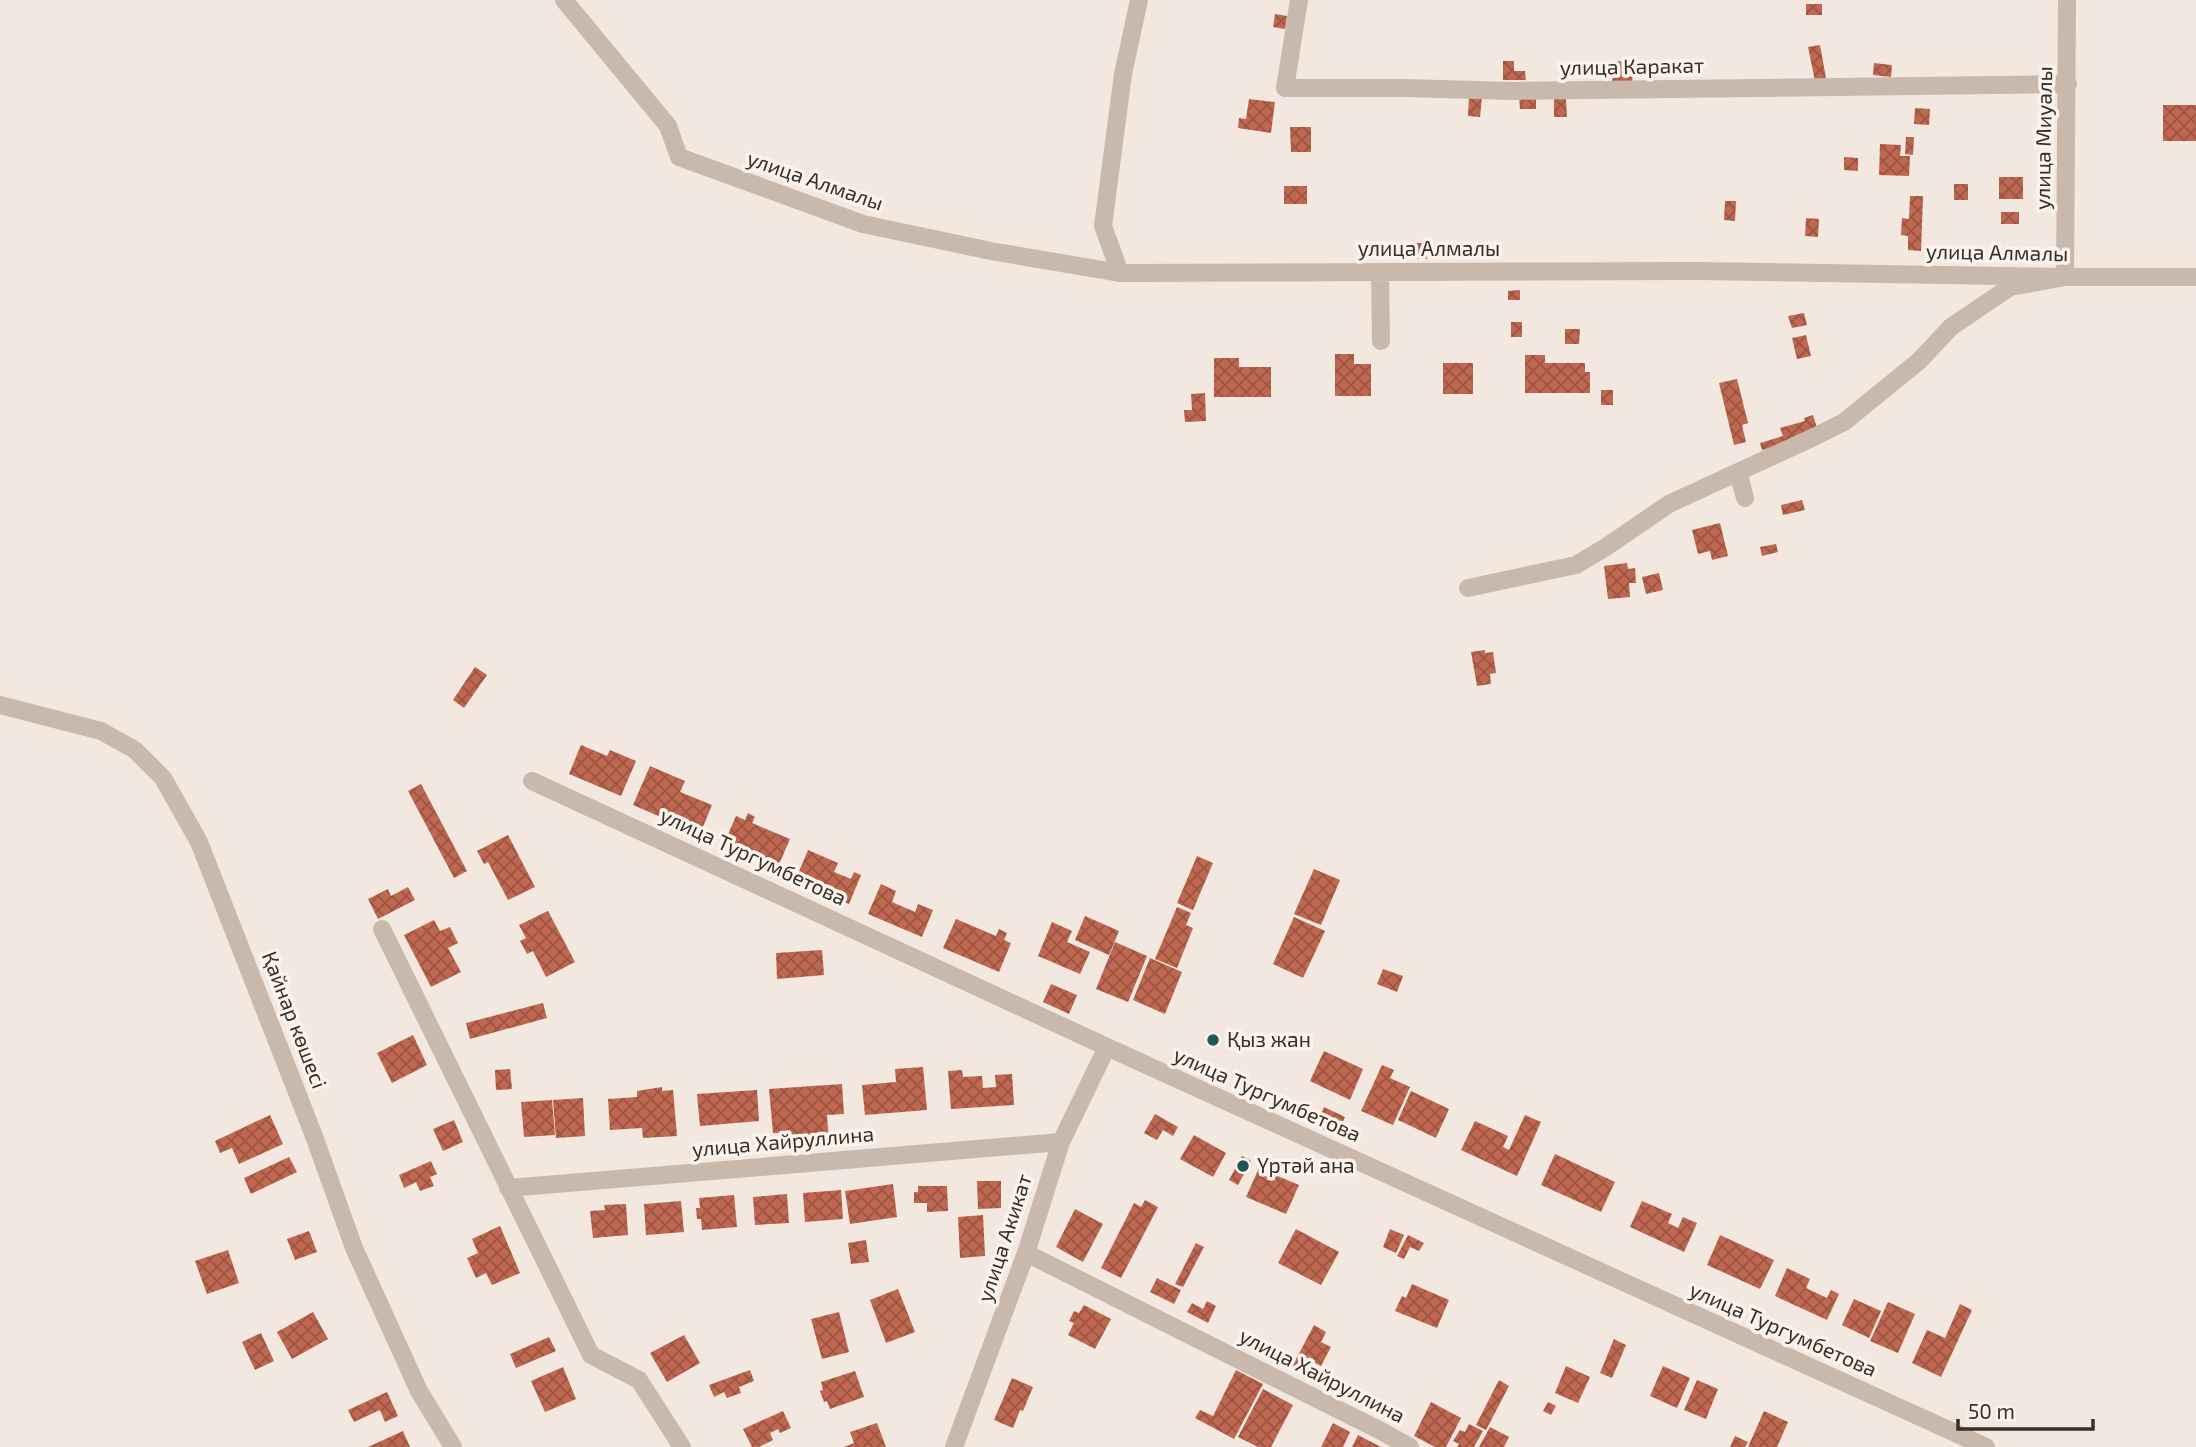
<svg xmlns="http://www.w3.org/2000/svg" width="2196" height="1447" font-family="'Exo 2',sans-serif">
<style>
.building{fill:url(#building-cross-hatch)}
.lines{fill:none;stroke-linecap:round;stroke-linejoin:round}
.minor{stroke:#c9b8ac;stroke-width:18}
.poi-dot{fill:#225557;stroke:#f9f3ec;stroke-width:2.5}
.labels{text-anchor:middle;stroke-width:7;stroke-linejoin:round;paint-order:stroke}
.street-label{font-size:21px;fill:#382e2a;stroke:#f9f3ec}
.poi-label{font-size:21px;fill:#382e2a;stroke:#f9f3ec;text-anchor:start}
</style>
<defs>
<pattern id="building-cross-hatch" width="8" height="8" patternUnits="userSpaceOnUse" patternTransform="scale(1.75)"><rect width="8" height="8" fill="#bf6750"/><path d="M0 0l8 8M0 8l8-8" fill="none" stroke="#9c5543"/></pattern>
</defs>
<rect width="100%" height="100%" fill="#f2e8df"/>
<path class="building" d="M1806 4H1822V15H1806Z
M1275 14 1287 16 1285 29 1273 27Z
M1820 45 1826 78 1815 81 1808 47Z
M1503 61H1514V71H1525L1526 80H1503Z
M1613 61 1633 62 1632 87 1612 86Z
M1874 63 1892 65 1891 77 1873 75Z
M1469 96 1482 97 1480 117 1468 116Z
M1519 96H1536V109H1520Z
M1249 99 1275 102 1271 133 1238 128 1239 118 1246 119Z
M1554 99H1566L1567 117H1554Z
M2163 105H2196V141H2163Z
M1915 108 1930 109 1929 125 1914 124Z
M1290 127H1311V152H1291Z
M1906 137H1914L1913 155 1905 154Z
M1880 144 1901 145 1900 156H1910L1909 176 1879 175Z
M1844 157 1858 158V171L1844 170Z
M1999 177H2023V199H1999Z
M1954 184H1968V200H1954Z
M1284 186H1307V204H1284Z
M1910 196H1923L1921 251 1908 250V236L1901 235 1902 218 1909 219Z
M1725 201H1736L1735 221 1724 220Z
M2001 212H2019V224H2001Z
M1806 218 1819 219 1818 237 1805 236Z
M1411 243H1427V259H1410Z
M1520 290V300H1508V291Z
M1804 313 1807 325 1792 328 1788 316Z
M1511 322H1522V337H1511Z
M1565 329H1580L1579 344H1565Z
M1806 335 1811 356 1797 359 1792 338Z
M1335 354H1354V364H1371V396H1335Z
M1525 355H1545V363H1585V372H1590V393H1525Z
M1214 358H1239V367H1271V397H1214Z
M1443 363H1473V394H1443Z
M1737 379 1748 423 1742 425 1746 442 1734 445 1719 383Z
M1601 390H1613V405H1601Z
M1205 393 1206 421 1185 422 1184 410H1192L1191 394Z
M1813 415 1819 434 1762 450 1760 443 1783 436 1780 428 1805 421 1804 418Z
M1802 500 1805 510 1783 515 1781 505Z
M1720 523 1728 556 1712 560 1710 551 1698 554 1692 530Z
M1776 544 1778 552 1762 556 1760 547Z
M1627 563 1628 569 1635 568 1636 583H1629L1630 597 1608 599 1604 566Z
M1659 573 1663 590 1646 594 1642 577Z
M1485 650V653L1493 652 1496 673 1490 674 1491 684 1477 686 1471 652Z
M475 667 487 675 464 708 453 700Z
M581 745 607 756 610 750 636 761 621 796 569 774Z
M650 766 685 781 680 792 712 805 700 834 633 805Z
M421 784 467 871 454 878 408 791Z
M748 813 755 817 752 823 790 839 777 869 723 846 736 816 745 820Z
M508 835 535 887 508 900 488 862 484 864 477 851Z
M808 850 838 863 834 872 851 879 854 872 861 875 849 904 795 881Z
M1197 856 1213 863 1193 910 1177 903Z
M1314 869 1340 880 1321 925 1294 914Z
M881 884 896 891 892 902 915 912 918 904 933 910 922 937 868 914Z
M408 887 415 900 378 919 368 899 388 889 391 896Z
M1177 907 1191 913 1186 925 1193 928 1177 968 1155 959Z
M548 911 575 962 546 977 533 951 527 954 520 941 526 938 519 925Z
M1085 916 1119 931 1109 955 1075 940Z
M1294 917 1325 931 1303 978 1273 964Z
M956 919 996 936 999 929 1007 933 1004 940 1011 943 999 972 943 948Z
M434 920 440 931 450 927 458 943 448 948 461 972 431 987 404 935Z
M1052 922 1072 931 1067 942 1090 952 1080 974 1038 956Z
M1115 942 1147 956 1128 1002 1096 989Z
M822 950 824 975 777 979 776 953Z
M1150 958 1182 972 1165 1014 1133 1000Z
M1383 969 1403 976 1397 992 1377 984Z
M1051 984 1077 995 1069 1014 1043 1002Z
M543 1003 547 1018 470 1039 466 1023Z
M413 1035 427 1065 392 1083 377 1053Z
M1324 1051 1363 1069 1350 1100 1310 1081Z
M1382 1065 1394 1070 1390 1078 1410 1087 1393 1125 1361 1111Z
M923 1067 927 1110 865 1115 862 1085 896 1082 895 1069Z
M510 1069 512 1089 496 1090 495 1070Z
M962 1070 963 1077 982 1076 983 1088 996 1087 995 1075 1012 1074 1014 1105 951 1109 948 1071Z
M842 1084 844 1114 827 1115 829 1143 786 1146 785 1133H773L769 1089Z
M662 1087V1091L673 1090 677 1136 643 1138 642 1128 610 1130 608 1099 637 1097V1091Z
M757 1090 759 1121 700 1126 697 1094Z
M1411 1091 1449 1109 1436 1138 1398 1120Z
M583 1098 585 1136 556 1138 553 1100Z
M552 1100 555 1135 524 1137 521 1102Z
M1324 1107 1345 1117 1336 1136 1316 1126Z
M1155 1114 1178 1127 1173 1136 1163 1130 1157 1140 1144 1133Z
M270 1115 283 1144 239 1164 232 1148 220 1153 215 1141Z
M1525 1115 1541 1122 1517 1176 1461 1150 1475 1121 1508 1136 1503 1147 1509 1150Z
M454 1120 463 1142 443 1151 433 1129Z
M1194 1135 1226 1153 1213 1177 1180 1159Z
M1555 1154 1615 1182 1601 1212 1541 1185Z
M1242 1156 1251 1161 1238 1185 1229 1180Z
M289 1157 297 1172 251 1194 244 1178Z
M431 1161 437 1174 430 1177 434 1186 420 1191 416 1182 404 1188 399 1175Z
M1259 1168 1299 1185 1286 1214 1246 1197Z
M977 1181H1001V1208L978 1209Z
M893 1184 897 1217 850 1224 845 1191Z
M918 1186H947L948 1211 927 1212V1203H914V1192H918Z
M841 1190 843 1219 805 1222 803 1193Z
M787 1194 789 1223 755 1225 753 1197Z
M734 1195 737 1227 702 1230 701 1219H697L696 1208H700L699 1198Z
M1145 1200 1158 1207 1121 1278 1101 1268 1134 1203 1141 1207Z
M681 1201 684 1232 646 1235 644 1204Z
M1642 1201 1672 1214 1668 1223 1678 1228 1683 1217 1697 1223 1684 1252 1630 1227Z
M626 1204 628 1235 593 1238 590 1211 605 1210 604 1205Z
M1075 1209 1103 1224 1083 1262 1056 1247Z
M983 1215 985 1256 960 1258 958 1217Z
M500 1226 520 1273 492 1285 486 1273 476 1278 467 1258 478 1253 472 1239Z
M1296 1229 1339 1252 1321 1285 1278 1263Z
M1390 1229 1404 1235 1396 1253 1383 1247Z
M309 1231 317 1252 295 1260 287 1239Z
M1408 1235 1424 1243 1419 1251 1410 1247 1404 1259 1397 1256Z
M1720 1235 1774 1260 1760 1289 1707 1265Z
M866 1240 869 1262 851 1264 848 1243Z
M1196 1243 1204 1247 1183 1287 1175 1284Z
M228 1250 239 1283 207 1294 195 1261Z
M1787 1268 1810 1279 1806 1288 1827 1298 1831 1290 1839 1294 1827 1320 1775 1296Z
M1157 1278 1181 1290 1174 1304 1150 1292Z
M1412 1284 1449 1300 1437 1328 1395 1311 1402 1296 1406 1298Z
M898 1289 915 1332 886 1343 870 1300Z
M1854 1299 1881 1311 1869 1338 1842 1325Z
M1207 1301 1216 1306 1208 1323 1187 1312 1192 1303 1203 1309Z
M1888 1302 1915 1314 1898 1353 1870 1341Z
M1960 1304 1972 1310 1941 1377 1912 1363 1927 1330 1945 1338Z
M1084 1305 1111 1319 1095 1349 1068 1335 1074 1323 1069 1321 1074 1311 1079 1313Z
M313 1312 328 1339 292 1359 277 1332Z
M839 1312 849 1352 822 1359 811 1319Z
M1314 1325 1326 1332 1321 1342 1331 1347 1321 1366 1313 1362 1306 1374 1292 1367Z
M261 1333 274 1361 255 1370 242 1342Z
M684 1335 700 1363 667 1382 650 1353Z
M549 1337 556 1351 516 1368 510 1354Z
M1614 1339 1626 1345 1612 1378 1600 1373Z
M1566 1366 1590 1377 1578 1403 1555 1393Z
M1663 1366 1690 1378 1677 1408 1650 1396Z
M563 1367 576 1399 545 1412 531 1381Z
M750 1370 754 1381 739 1387 741 1393 727 1398 724 1392 714 1397 709 1385Z
M1236 1370 1263 1384 1234 1439 1195 1418 1200 1410 1213 1416Z
M855 1371 864 1397 830 1409 827 1401 824 1402 820 1391 823 1390 821 1382Z
M1012 1378 1033 1387 1023 1411 1020 1410 1013 1428 994 1420Z
M1499 1380 1509 1386 1486 1430 1476 1425Z
M1697 1380 1718 1389 1706 1419 1684 1410Z
M1263 1389 1293 1405 1271 1447H1258L1238 1437Z
M387 1392 398 1416 385 1422 380 1410 354 1422 348 1410Z
M1431 1402 1461 1418 1446 1447H1435L1414 1436Z
M1548 1402 1556 1406 1551 1415 1543 1411Z
M783 1411 791 1428 780 1433 778 1429 770 1433 773 1440 759 1447H752L743 1429Z
M1764 1411 1788 1422 1777 1447H1748Z
M877 1423 886 1447H844L854 1443 850 1432Z
M1333 1423 1350 1432 1343 1447H1321Z
M1469 1424 1483 1431 1474 1447H1457L1459 1444 1453 1441 1460 1430 1465 1432Z
M1490 1427 1509 1437 1504 1447H1479Z
M403 1431 410 1447H368Z
M1358 1435 1381 1447H1352Z
M1735 1436 1748 1442 1745 1447H1730Z"/>
<g class="lines">
<path class="minor" d="M564 0 668 126 679 157 863 224 991 251 1120 273 1699 271 2065 277H2196
M1299 0 1285 88H1404L1513 91 2068 84
M1380 272 1381 341
M1120 273 1103 226 1123 74 1139 0
M1738 472 1745 498
M1468 588 1576 565 1606 547 1669 504 1816 436 1844 422 1919 361 1951 327 2010 287 2065 277 2067 0
M0 705 101 731 135 750 163 778 199 842 314 1136 354 1248 419 1391 453 1447
M532 781 1107 1047 1986 1447
M382 929 591 1355 639 1380 682 1447
M508 1188 1061 1142
M1026 1253 1379 1430 1410 1447
M954 1447 1026 1253 1061 1142 1107 1047"/>
</g>
<g class="poi-dot">
<circle cx="1213" cy="1040" r="7"/>
<circle cx="1243" cy="1166" r="7"/>
</g>
<g class="labels">
<g class="street-label">
<text transform="translate(1632 67) rotate(-1)" y="7">улица Каракат</text>
<text transform="translate(2044 138) rotate(-89)" y="7">улица Миуалы</text>
<text transform="translate(815 181) rotate(19)" y="7">улица Алмалы</text>
<text x="1429" y="256">улица Алмалы</text>
<text transform="translate(1997 253) rotate(1)" y="7">улица Алмалы</text>
<text transform="translate(753 857) rotate(25)" y="7">улица Тургумбетова</text>
<text transform="translate(294 1020) rotate(69)" y="7">Қайнар көшесі</text>
<text transform="translate(1267 1095) rotate(24)" y="7">улица Тургумбетова</text>
<text transform="translate(783 1142) rotate(-5)" y="7">улица Хайруллина</text>
<text transform="translate(1005 1238) rotate(-72)" y="7">улица Акикат</text>
<text transform="translate(1783 1330) rotate(24)" y="7">улица Тургумбетова</text>
<text transform="translate(1322 1376) rotate(27)" y="7">улица Хайруллина</text>
</g>
<g class="poi-label">
<text x="1227" y="1047">Қыз жан</text>
<text x="1257" y="1173">Үртәй ана</text>
</g>
</g>
<path d="M1958 1419v10h135v-10" fill="none" stroke="#382e2a" stroke-width="3.5"/>
<text x="1968" y="1419" font-size="21" fill="#382e2a" stroke="#f9f3ec" stroke-width="5" paint-order="stroke">50 m</text>
</svg>
